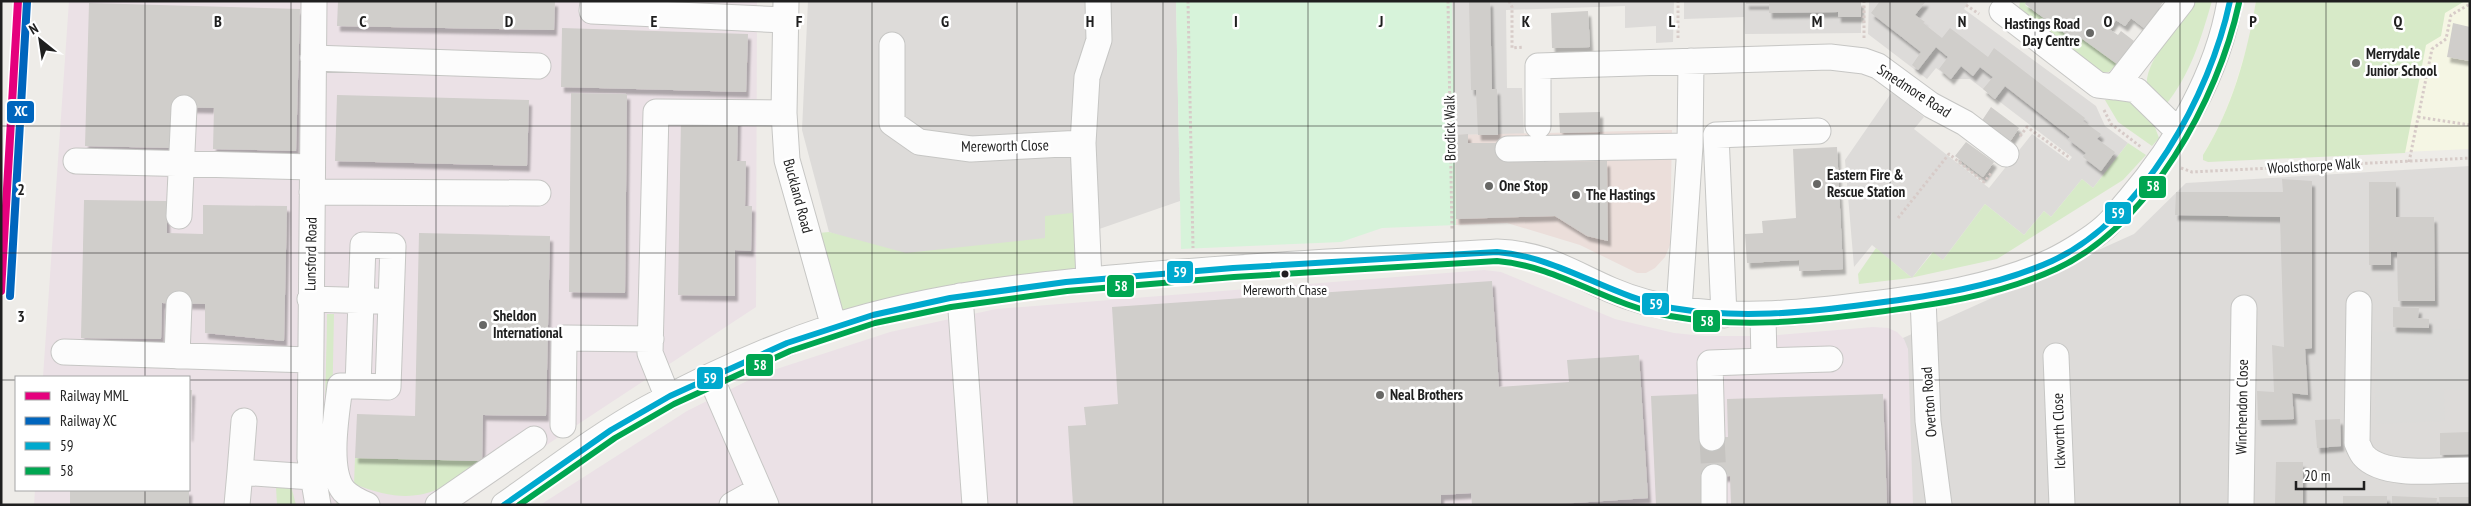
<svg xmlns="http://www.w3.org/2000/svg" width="2471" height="506" font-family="'PT Sans Narrow',sans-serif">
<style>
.residential{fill:#dddbd9}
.commercial{fill:#ebdeda}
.industrial{fill:#ebe1e6}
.education{fill:#f5f6e4}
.religious{fill:#dcdbd9}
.grass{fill:#d7eac8}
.park{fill:#d7f3da}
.building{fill:#d0cecb;filter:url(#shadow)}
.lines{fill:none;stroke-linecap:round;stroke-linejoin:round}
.minor-tunnel{stroke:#c5c3c0;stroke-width:25;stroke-dasharray:25 12;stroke-linecap:butt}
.minor-casing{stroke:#c6c6c4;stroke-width:27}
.path{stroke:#d7cbc8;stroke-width:3;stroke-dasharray:2.5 2.5;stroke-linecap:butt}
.minor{stroke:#fcfcfc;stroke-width:25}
.bus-1-casing{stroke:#fff;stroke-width:10}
.bus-2-casing{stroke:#fff;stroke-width:10}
.bus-1{stroke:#00a9ce;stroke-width:6}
.bus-2{stroke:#00a651;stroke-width:6}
.rail-1-casing{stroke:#fff;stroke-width:11}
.rail-2-casing{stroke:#fff;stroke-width:11}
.rail-1{stroke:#e5007d;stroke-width:8}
.rail-2{stroke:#0065bd;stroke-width:8}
.grid{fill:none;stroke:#1f1f1f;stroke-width:1;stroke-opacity:0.55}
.poi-dot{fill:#676765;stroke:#fff;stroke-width:2}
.bus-dot{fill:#1f1f1f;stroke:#fff;stroke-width:2}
.labels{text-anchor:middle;stroke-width:5;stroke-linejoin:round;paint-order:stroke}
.bus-label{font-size:14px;fill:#1f1f1f;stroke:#fff}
.poi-label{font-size:15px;font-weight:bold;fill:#1f1f1f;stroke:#fff;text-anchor:start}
.street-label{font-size:15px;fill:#1f1f1f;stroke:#fff}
.grid-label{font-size:16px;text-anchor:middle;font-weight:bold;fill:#1f1f1f;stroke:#fff;stroke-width:5;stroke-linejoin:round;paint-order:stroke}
.line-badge{stroke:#fff;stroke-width:2}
.badge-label{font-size:14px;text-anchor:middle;font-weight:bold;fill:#fff}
</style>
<defs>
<filter id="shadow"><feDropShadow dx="3" dy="5.5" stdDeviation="1" flood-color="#0004"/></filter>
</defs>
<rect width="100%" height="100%" fill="#eeece8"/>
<path class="residential" d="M808 1H1176L1180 201 1030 253 905 259 829 232 802 130Z
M1452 1H1674L1673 42 1656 43V26L1625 28V6L1506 10 1507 88H1522L1524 134 1455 135Z
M1684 1H1861V33L1745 34 1744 17 1684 19Z
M1869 1H1969L1964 9 2096 106 2105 126 2128 143 2093 188 2082 179 2051 217 2044 211 2024 235 1985 204 1943 260 1932 252 1912 278 1872 245 1854 267 1845 160 1892 92 1924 117 1914 129 1989 188 2032 134 2069 161 2072 157 1970 79H1951L1936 68 1927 79 1868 34Z
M2470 166V505H1881L1863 356 2134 234 2186 183Z"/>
<path class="commercial" d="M1672 130 1670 245 1665 257 1655 268 1646 273H1637L1580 245 1507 223 1456 225 1455 135Z"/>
<path class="industrial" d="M69 1H757L756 307 551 442 463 505H34L35 490H189V377H43Z
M1484 270 1501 272 1615 319 1674 333 1704 336H1765L1873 327 1888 328 1897 332 1904 339 1908 349 1913 505H540L687 411 761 374 890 332 996 309Z"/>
<path class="education" d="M2256 1H2470V149L2205 161 2203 155 2220 125 2234 89 2250 37Z"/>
<path class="religious" d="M2462 329 2464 389 2444 390 2445 421 2376 424 2373 332Z"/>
<path class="grass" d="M2020 1H2027L2025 5 2074 40 2077 35 2117 64 2109 72H2100L2019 10Z
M2195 1H2212C2200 42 2191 73 2165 106 2160 102 2151 96 2148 90 2139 67 2182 20 2195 1Z
M2256 1H2465L2445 13 2441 36 2426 45 2405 153 2208 162 2203 160V155C2232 109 2247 54 2256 1Z
M2105 100H2132L2153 122 2159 138 2152 146 2118 122Z
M2128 143 2146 155 2123 180 1997 259 1910 278 1859 284 1858 274 1876 248 1912 278 1933 252 1943 260 1985 204 2024 235 2044 211 2051 217 2082 179 2093 188Z
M1080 212 1089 280 834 327 808 234 829 232 906 253 1045 238V216Z
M327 314H334L331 464 356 505H337C319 446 327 376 327 314Z
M355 458 482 461C436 497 410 506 354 484Z
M291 486 296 505H277L276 487Z"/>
<path class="park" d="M1176 1H1452L1456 225 1382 228 1341 242 1181 249Z"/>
<path class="building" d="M338 1H555L554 30 337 26Z
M1469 1H1490L1492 89H1497L1498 135H1478L1476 90H1471Z
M1746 1H1861V17H1838V12L1769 13V4H1746Z
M1880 1H1926L1915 15 1925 22 1923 23 1942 38 1950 28 1988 57 1994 48 2085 118 2083 121 2101 134 2097 139 2115 152 2101 171 2083 157 2086 153 2068 139 2070 137 2005 86 1995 99 1983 89 1993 77 1980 67 1973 76 1961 66 1951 79 1939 69 1948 57 1936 47 1918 70 1912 65 1921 52 1871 13Z
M2027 1H2164L2144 28 2131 18 2125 26 2116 20 2109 29 2118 35 2121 31 2134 41 2117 64 2077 35 2074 40 2025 4Z
M89 3 300 9 296 151 213 149 214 108 173 107 172 148 85 146Z
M1588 11 1590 47 1552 48 1551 13Z
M2453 23 2470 27V61L2447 57Z
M562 28 748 34 746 92 561 87Z
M571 93 627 94 625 293 569 292Z
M337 95 529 100 527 166 335 161Z
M1991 107 2019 128 2009 143 1981 122Z
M1600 112V132L1560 133 1559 113Z
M681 117H738L737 161H746L745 206H752L751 251 735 250V296L678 295Z
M1468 134V143H1500L1544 155V162L1607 161 1608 241 1587 236 1555 216 1456 219 1455 135Z
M1966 142 1994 162 1983 177 1955 156Z
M1837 147 1843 269 1799 271V260L1747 263 1745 234 1763 233 1762 221 1796 218 1793 149Z
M2282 179 2312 181V348L2305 349 2308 395 2292 393 2294 419 2258 420 2257 391 2274 392 2272 345 2284 347 2280 217 2175 215 2176 192H2283Z
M2369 182H2396V217H2434L2435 301H2398L2397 252H2391V265H2369Z
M84 200 167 201V233L203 234V205L287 206 284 341 205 333V304L162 303 161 339 81 338Z
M419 233 550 236 546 416 483 415 482 461 355 458 357 414 415 416Z
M1492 281 1499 387 1569 382 1567 360 1639 355 1648 498 1544 505H1472L1471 493 1441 495V504L1437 505H1073L1068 426 1086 425 1084 407 1118 404 1112 307Z
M2393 307 2419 308 2418 318 2429 319V328L2393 327Z
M189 390H192L190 436H189Z
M1701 394 1703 438 1728 437 1727 399 1883 394 1887 505H1731L1730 476 1705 477 1707 505H1656L1651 396Z
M2340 419 2341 446 2317 448 2315 420Z
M2470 432V454L2440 455V433Z
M2276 462H2303V505H2275Z
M70 490H189V505H70Z
M2343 496H2387V505H2343Z
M2392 496 2437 498 2436 505H2392Z
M2439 497H2470V505H2440Z"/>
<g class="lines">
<path class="minor-tunnel" d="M1712 438 1714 477"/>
<g class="minor-casing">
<path id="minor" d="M314 1 310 458 318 505
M593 1 592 11 785 20
M786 1 784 113 787 160 834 327
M2002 11 2098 85 2115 87 2182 1
M892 45V123L919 142 971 149 1083 143
M313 58 538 66
M2115 87 2136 90 2179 132
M1538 126V66L1830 57 1864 61 1878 66 1931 105 1965 123 2006 154
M1508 149 1690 146
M76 161 312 167
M312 192 538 193
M179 216 184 108
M1089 280 1083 143 1087 77 1099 40 1098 1
M960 296 975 505
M1923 298 1928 421 1939 505
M310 299 376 301
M2359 304 2357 443C2359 447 2361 453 2364 456 2384 478 2442 470 2470 470
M1679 309 1690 146 1691 61
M1724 315 1716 135 1818 131
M64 352 310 360
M177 356 179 304
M2056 356 2062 505
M1764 361 1830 359
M711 378 766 505
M358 386 388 387 393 246 363 245 358 386H340C337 412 326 470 344 491 349 496 360 502 367 505
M668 398 650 353 656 112 784 113
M244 421 240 472 312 477
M563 425 564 338 651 339
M1712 438 1710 363 1764 361 1763 315
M1714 477V505
M237 505 240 472
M438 505 534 439
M504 505C551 472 597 436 648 408 707 376 771 347 835 326 936 294 1040 284 1145 275 1262 265 1380 259 1497 252 1545 254 1568 271 1611 290 1632 299 1657 306 1680 309 1741 319 1803 313 1864 305 1928 297 1993 288 2052 261 2067 254 2093 238 2105 227 2114 219 2121 209 2129 200 2176 145 2218 74 2230 1
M732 505 759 490
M2241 505 2244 308"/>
</g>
<path class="path" d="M1188 1 1193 248
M1448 1 1452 231
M1509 1 1512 7V48L1524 47
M1966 5 1979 14
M1678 38V1
M1864 38V1
M2104 110 2111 124 2141 147
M2418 117 2470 125
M2020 136 2027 127 2070 158
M2409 162 2432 49 2446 39 2451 15 2470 4
M2181 168 2192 172 2470 158
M1898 218 1949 154 1984 182 1992 172"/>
<use href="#minor" class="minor"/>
<g class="bus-1-casing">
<path id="bus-1" d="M504 505 611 430 670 396 787 343 873 315 950 298 1066 282 1233 268 1497 252C1560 257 1610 297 1672 308 1738 319 1803 313 1869 304 1931 296 1995 287 2052 261 2143 219 2210 95 2230 1"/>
</g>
<g class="bus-2-casing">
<path id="bus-2" d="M519 505 615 438 674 404 790 351 875 323 951 307 1067 291 1234 277 1497 261C1559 266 1609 306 1670 316 1736 328 1803 322 1870 313 1933 305 1997 296 2056 269 2149 226 2218 100 2239 3"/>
</g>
<use href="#bus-1" class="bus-1"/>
<use href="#bus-2" class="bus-2"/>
<g class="rail-1-casing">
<path id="rail-1" d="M1 291 18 1"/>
</g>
<g class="rail-2-casing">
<path id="rail-2" d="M10 296 27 2"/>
</g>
<use href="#rail-1" class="rail-1"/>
<use href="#rail-2" class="rail-2"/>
</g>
<path class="grid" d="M145 1V377M291 1V505M436 1V505M581 1V505M727 1V505M872 1V505M1017 1V505M1163 1V505M1308 1V505M1454 1V505M1599 1V505M1744 1V505M1890 1V505M2035 1V505M2180 1V505M2326 1V505M1 126H2470M1 253H2470M1 380H16M189 380H2470M145 490V505"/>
<g class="poi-dot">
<circle cx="2090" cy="33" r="5"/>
<circle cx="2356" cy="63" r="5"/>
<circle cx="1817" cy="184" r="5"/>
<circle cx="1489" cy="186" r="5"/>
<circle cx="1576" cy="195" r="5"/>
<circle cx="483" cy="325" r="5"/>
<circle cx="1380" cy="395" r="5"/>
</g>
<circle class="bus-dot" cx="1285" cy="274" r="4.5"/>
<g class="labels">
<g class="bus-label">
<text x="1285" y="295">Mereworth Chase</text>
</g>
<g class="poi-label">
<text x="2080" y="29" text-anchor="end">Hastings Road<tspan x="2080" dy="17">Day Centre</tspan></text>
<text x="2366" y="59">Merrydale<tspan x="2366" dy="17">Junior School</tspan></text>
<text x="1827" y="180">Eastern Fire &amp;<tspan x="1827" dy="17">Rescue Station</tspan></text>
<text x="1499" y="191">One Stop</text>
<text x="1586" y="200">The Hastings</text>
<text x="493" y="321">Sheldon<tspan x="493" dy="17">International</tspan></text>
<text x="1390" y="400">Neal Brothers</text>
</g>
<g class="street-label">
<text transform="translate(1914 91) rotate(33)" y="5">Smedmore Road</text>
<text transform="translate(1450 128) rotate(-91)" y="5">Brodick Walk</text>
<text transform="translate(1005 146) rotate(-1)" y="5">Mereworth Close</text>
<text transform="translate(2314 166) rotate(-3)" y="5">Woolsthorpe Walk</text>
<text transform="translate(798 196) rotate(75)" y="5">Buckland Road</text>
<text transform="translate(311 254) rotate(-89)" y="5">Lunsford Road</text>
<text transform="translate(1929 402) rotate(-94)" y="5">Overton Road</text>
<text transform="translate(2242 407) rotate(-89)" y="5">Winchendon Close</text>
<text transform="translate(2059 431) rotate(-92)" y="5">Ickworth Close</text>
</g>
</g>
<g class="grid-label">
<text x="218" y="27">B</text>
<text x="363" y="27">C</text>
<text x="509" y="27">D</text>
<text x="654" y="27">E</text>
<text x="799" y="27">F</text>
<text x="945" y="27">G</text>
<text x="1090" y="27">H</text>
<text x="1236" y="27">I</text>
<text x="1381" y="27">J</text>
<text x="1526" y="27">K</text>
<text x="1672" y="27">L</text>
<text x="1817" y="27">M</text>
<text x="1962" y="27">N</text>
<text x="2108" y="27">O</text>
<text x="2253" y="27">P</text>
<text x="2398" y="27">Q</text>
<text x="21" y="195">2</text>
<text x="21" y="322">3</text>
</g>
<g class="line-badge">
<rect x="6" y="100" width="29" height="24" rx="5" fill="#0065bd"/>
<rect x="2138" y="175" width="29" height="24" rx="5" fill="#00a651"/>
<rect x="2104" y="201" width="28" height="24" rx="5" fill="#00a9ce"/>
<rect x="1166" y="260" width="28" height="24" rx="5" fill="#00a9ce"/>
<rect x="1106" y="274" width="29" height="24" rx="5" fill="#00a651"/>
<rect x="1641" y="292" width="29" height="24" rx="5" fill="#00a9ce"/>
<rect x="1692" y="309" width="29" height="24" rx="5" fill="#00a651"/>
<rect x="745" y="353" width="29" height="24" rx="5" fill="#00a651"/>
<rect x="696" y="366" width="28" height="24" rx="5" fill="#00a9ce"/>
</g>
<g class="badge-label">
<text x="21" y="116">XC</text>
<text x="2153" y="191">58</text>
<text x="2118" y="218">59</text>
<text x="1180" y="277">59</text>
<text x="1121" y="291">58</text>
<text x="1656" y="309">59</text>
<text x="1707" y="326">58</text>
<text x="760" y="370">58</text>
<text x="710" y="383">59</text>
</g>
<rect width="2471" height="506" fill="none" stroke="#1f1f1f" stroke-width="5"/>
<rect x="15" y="376" width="175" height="115" fill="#ffffff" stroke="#a5a5a5"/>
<rect x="25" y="392" width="25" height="8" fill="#e5007d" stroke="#a5a5a5"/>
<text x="60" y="401" font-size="15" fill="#1f1f1f">Railway MML</text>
<rect x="25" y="417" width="25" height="8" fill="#0065bd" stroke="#a5a5a5"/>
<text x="60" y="426" font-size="15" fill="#1f1f1f">Railway XC</text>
<rect x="25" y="442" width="25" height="8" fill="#00a9ce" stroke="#a5a5a5"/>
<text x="60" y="451" font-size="15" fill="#1f1f1f">59</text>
<rect x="25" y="467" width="25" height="8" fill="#00a651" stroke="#a5a5a5"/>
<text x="60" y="476" font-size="15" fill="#1f1f1f">58</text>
<g transform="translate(40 40) rotate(330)" stroke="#ffffff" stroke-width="4" paint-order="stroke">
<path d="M0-4L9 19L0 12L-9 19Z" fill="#1f1f1f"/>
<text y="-8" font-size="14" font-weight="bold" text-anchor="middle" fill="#1f1f1f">N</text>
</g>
<path d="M2296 481v8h68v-8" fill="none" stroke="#1f1f1f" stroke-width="2.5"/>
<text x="2304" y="481" font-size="15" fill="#1f1f1f" stroke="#ffffff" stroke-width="4" paint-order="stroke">20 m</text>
</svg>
